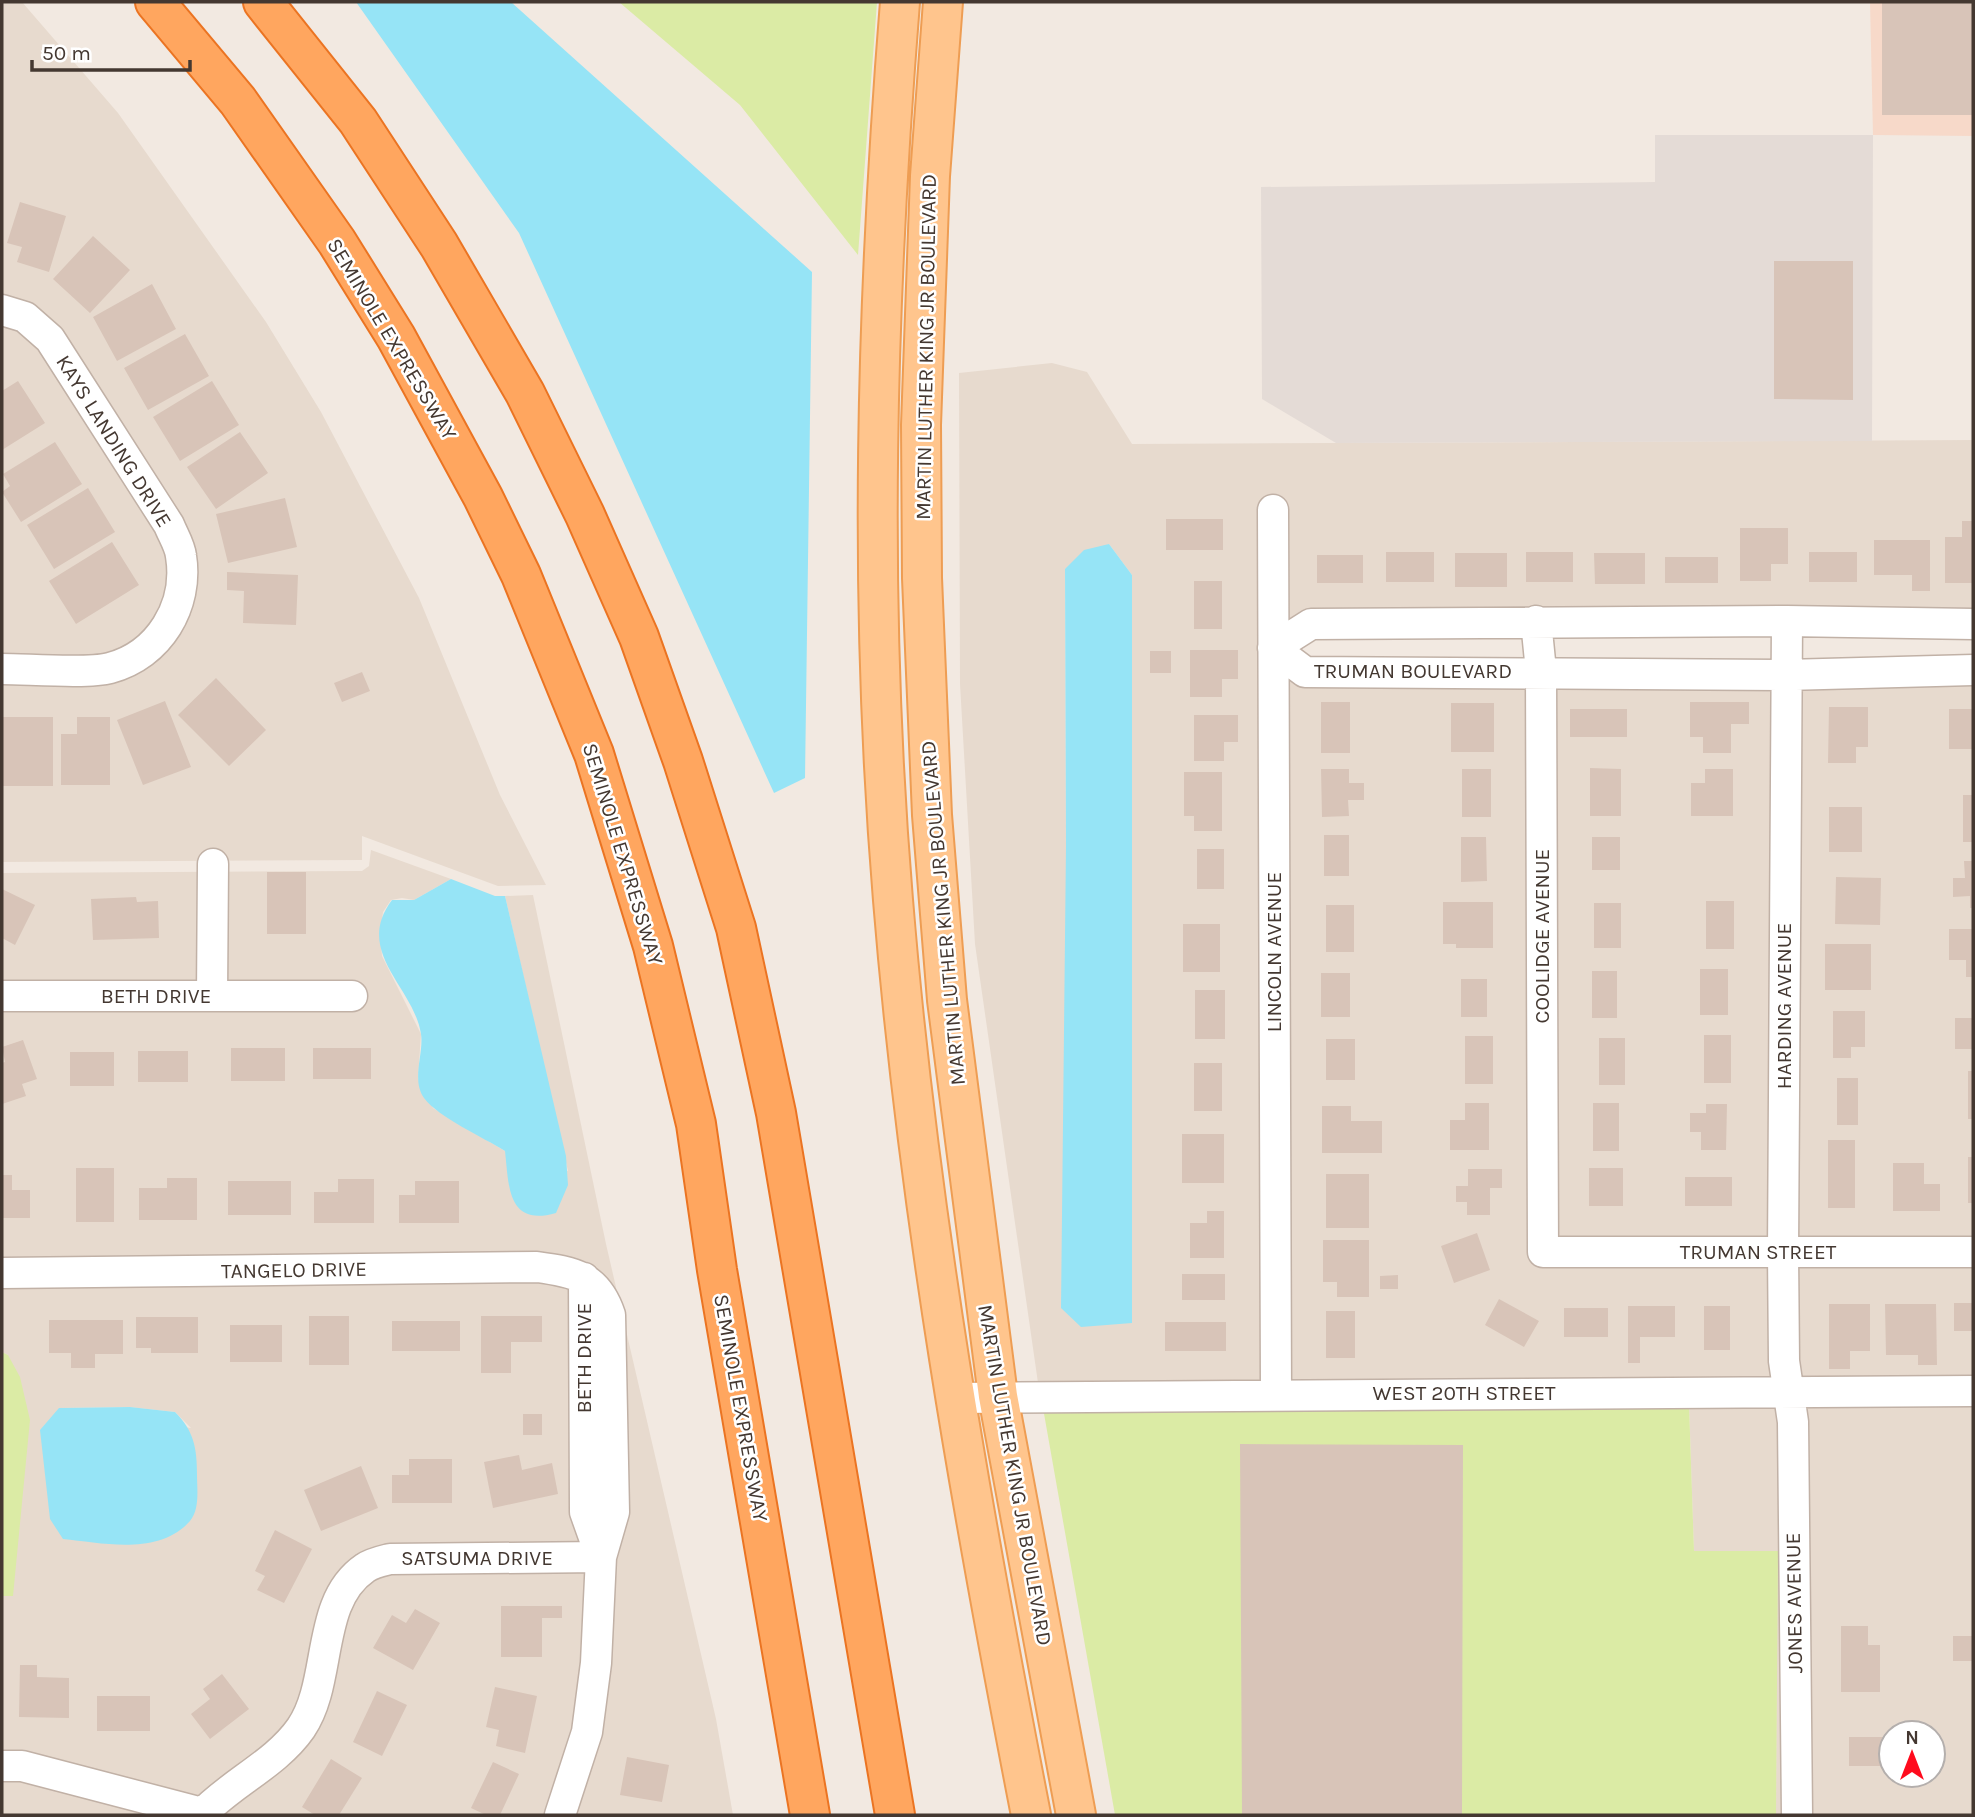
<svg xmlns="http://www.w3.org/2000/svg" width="1975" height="1817" font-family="Karla,sans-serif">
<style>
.residential{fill:#e7dace;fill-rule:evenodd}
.commercial{fill:#f7d9c9}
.industrial{fill:#e4dbd6}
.green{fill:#dbeba5}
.water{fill:#96e4f6}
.building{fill:#d8c4b8}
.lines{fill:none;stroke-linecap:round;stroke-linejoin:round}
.minor-casing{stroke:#c1b1a6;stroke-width:33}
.major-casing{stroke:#ee9d53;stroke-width:42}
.highway-casing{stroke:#eb7422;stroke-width:42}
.minor{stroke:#fff;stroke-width:30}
.major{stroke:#ffc58d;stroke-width:38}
.highway{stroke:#ffa65f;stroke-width:38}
.labels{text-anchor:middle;stroke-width:5;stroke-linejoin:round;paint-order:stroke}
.street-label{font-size:21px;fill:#443831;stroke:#fff}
</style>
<rect width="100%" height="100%" fill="#f2e9e1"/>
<path class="residential" d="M2 2H22L118 113 266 322 321 412 419 598 500 795 546 885 498 886 362 836V860L2 862Z
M1052 363 1087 372 1132 444 1973 440V612L1284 627V498H1263L1265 1382 1038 1383 975 944 960 684 959 373ZM1109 544 1132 575V1323L1066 846 1065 569Z
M1284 671 1530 684 1532 1263 1773 1265 1776 1379 1286 1382Z
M1973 683V1240L1794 1241 1796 686Z
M1551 684 1775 687 1773 1241 1554 1239Z
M371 850 451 879 414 900 402 898 391 900 383 912 380 934 382 956 421 1034 418 1079 433 1108 505 1151 568 1171 505 896 533 895 606 1244 716 1719 733 1815H2V1596H12L8 1355 2 1352V873L362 871 369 866ZM129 1407 175 1412 191 1428 59 1408Z
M1973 1264V1379H1797L1794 1265Z
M1973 1403V1815H1807L1801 1404ZM1891 1733H1933V1775H1891Z
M1689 1404H1779L1786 1815H1776L1777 1551H1694Z"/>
<path class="commercial" d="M1870 2H1973V136L1873 135Z"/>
<path class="industrial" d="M1655 135H1873L1872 441 1336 443 1262 399 1261 187 1655 182Z"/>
<path class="green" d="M619 2H877L858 255 740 105Z
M2 1352 8 1355 20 1377 30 1420 13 1596H2Z
M1689 1404 1694 1551H1778L1776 1815H1115L1043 1408Z"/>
<path class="water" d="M356 2H511L812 272 805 778 774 793 519 233Z
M1109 544 1132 575V1323L1081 1327 1061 1308 1066 846 1065 569 1084 550Z
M451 879 495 896H505L566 1156 568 1185 556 1213C507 1227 509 1186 505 1151 483 1137 439 1118 424 1098 411 1079 424 1054 421 1034 414 987 353 952 392 900H414Z
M130 1407 175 1412C194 1431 197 1448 197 1475 197 1489 200 1509 190 1521 159 1556 103 1543 63 1539L50 1519 40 1430 59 1408Z"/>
<path class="building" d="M1882 2H1973V115H1882Z
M20 202 66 216 49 272 17 262 22 247 7 243Z
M93 236 130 270 90 313 53 279Z
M1774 261H1853V400L1774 399Z
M152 284 176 329 117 361 93 317Z
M185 334 209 376 148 410 124 368Z
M18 381 45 423 2 450V391Z
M212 381 239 425 180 461 153 417Z
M240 432 268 473 216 509 187 467Z
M55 442 82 484 21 522 2 492 10 486 3 474Z
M88 488 115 532 54 569 27 525Z
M285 498 297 547 228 563 216 514Z
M1166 519H1223V550H1166Z
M1962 521H1973V583H1945V537H1962Z
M1740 528H1788V564H1771V581H1740Z
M1874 540H1930V591H1912V575H1874Z
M112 542 139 585 76 624 49 581Z
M1386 552H1434V582H1386Z
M1526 552H1573V582H1526Z
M1809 552H1857V582H1809Z
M1455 553H1507V587H1455Z
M1594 553H1645V584H1595Z
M1317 555H1363V583H1317Z
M1665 557H1718V583H1665Z
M227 572 298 575 296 625 243 623 244 591 227 590Z
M1194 581H1222V629H1194Z
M1190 650H1238V679H1222V697H1190Z
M1150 651H1171V673H1150Z
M362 672 370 691 342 702 334 683Z
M216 678 266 730 229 766 178 715Z
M165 701 191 767 143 785 117 720Z
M1321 702H1350V753H1321Z
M1690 702H1749V724H1731V753H1703V737H1690Z
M1451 703H1494V752H1451Z
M1829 707H1868V747H1856V763H1828Z
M1570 709H1627V737H1570Z
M1949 709H1973V749H1949Z
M1194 715H1238V742H1224V761H1194Z
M2 717H53V786H2Z
M77 717H110V785H61V734H77Z
M1590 768 1621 769V816H1590Z
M1321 769H1349V783H1364V800H1348L1349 816 1322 817Z
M1462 769H1491V817H1462Z
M1705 769H1733V816H1691V783H1705Z
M1184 772H1222V831H1194V816H1184Z
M1963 795H1973V842H1963Z
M1829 807H1862V852H1829Z
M1324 835H1349V876H1324Z
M1461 837H1486L1487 881 1461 882Z
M1592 837H1620V870H1592Z
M1197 849H1224V889H1197Z
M1964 861H1973V908H1970V896L1953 897V878H1965Z
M267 872H306V934H267Z
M1836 877 1881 878 1880 925 1835 924Z
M2 889 35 905 15 945 2 938Z
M136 897 137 902 158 901 159 938 93 940 91 899Z
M1706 901H1734V949H1706Z
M1443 902H1493V948H1456V944H1443Z
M1594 903H1621V948H1594Z
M1326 905H1354V952H1326Z
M1183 924H1220V972H1183Z
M1949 929H1973V977H1966V960H1949Z
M1825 944H1871V990H1825Z
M1700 969H1728V1015H1700Z
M1592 971H1617V1018H1592Z
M1321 973H1350V1017H1321Z
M1461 979H1487V1017H1461Z
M1195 990H1225V1039H1195Z
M1833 1011H1865V1047H1851V1058H1833Z
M1955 1018H1973V1049H1955Z
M1704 1035H1731V1083H1704Z
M1465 1036H1493V1084H1465Z
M1599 1038H1625V1085H1599Z
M1326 1039H1355V1080H1326Z
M23 1040 37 1079 22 1084 26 1096 2 1104V1063L5 1062 2 1047Z
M231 1048H285V1081H231Z
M313 1048H371V1079H313Z
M138 1051H188V1082H138Z
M70 1052H114V1086H70Z
M1194 1063H1222V1111H1194Z
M1968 1071H1973V1119H1968Z
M1837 1078H1858V1125H1837Z
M1465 1103H1489V1150H1450V1120H1465Z
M1593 1103H1619V1151H1593Z
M1706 1104H1727L1726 1150H1701V1132H1690V1113H1706Z
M1322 1106H1351V1121H1382V1153H1322Z
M1182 1134H1224V1183H1182Z
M1828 1140H1855V1208H1828Z
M1968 1157H1973V1203H1968Z
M1893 1163H1924V1184H1940V1211H1893Z
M76 1168H114V1222H76Z
M1589 1168H1623V1206H1589Z
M1468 1169H1502V1188H1490V1215H1467V1202H1456V1186H1468Z
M1326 1174H1369V1228H1326Z
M2 1175H12V1190H30V1218H2Z
M1685 1177H1732V1206H1685Z
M167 1178H197V1220H139V1188H167Z
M338 1179H374V1223H314V1192H338Z
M228 1181H291V1215H228Z
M415 1181H459V1223H399V1195H415Z
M1207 1211H1224V1258H1190V1223H1207Z
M1477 1233 1490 1270 1454 1283 1441 1246Z
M1323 1240H1369V1297H1337V1282H1323Z
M1182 1274H1225V1300H1182Z
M1398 1275V1289H1380V1276Z
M1499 1299 1539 1321 1524 1347 1485 1325Z
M1954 1303H1973V1331H1954Z
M1829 1304H1870V1351H1850V1369H1829Z
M1885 1304H1936L1937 1365H1918V1355H1886Z
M1628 1306H1675V1337H1640V1363H1628Z
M1704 1306H1730V1350H1704Z
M1564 1308H1608V1337H1564Z
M1326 1311H1355V1358H1326Z
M309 1316H349V1365H309Z
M481 1316H542V1342H511V1373H481Z
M136 1317H198V1353H151V1348H136Z
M49 1320H123V1354H95V1368H71V1353H49Z
M392 1321H460V1351H392Z
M1165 1322H1226V1351H1165Z
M230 1325H282V1362H230Z
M523 1414H542V1435H523Z
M1240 1444 1463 1445 1462 1815H1242Z
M519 1455 522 1470 552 1463 558 1494 493 1508 484 1462Z
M409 1459H452V1503H392V1475H409Z
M361 1466 378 1508 321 1531 304 1490Z
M275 1530 312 1549 284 1603 257 1590 265 1576 255 1571Z
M501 1606H562V1618H542V1657H501Z
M415 1609 440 1623 413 1670 373 1648 392 1615 406 1623Z
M1841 1626H1868V1645H1880V1692H1841Z
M1953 1636H1973V1661H1953Z
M20 1665H37V1677L69 1678V1718L19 1717Z
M222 1674 249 1709 210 1739 191 1714 210 1699 203 1689Z
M495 1687 537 1696 525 1753 496 1746 499 1730 486 1727Z
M377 1691 407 1705 382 1756 353 1742Z
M97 1696H150V1731H97Z
M1849 1737H1883V1766H1849Z
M627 1757 669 1765 662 1802 620 1795Z
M331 1759 362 1778 339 1815H315L302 1807Z
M493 1762 519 1774 500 1815H486L471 1808Z"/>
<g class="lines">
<g class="minor-casing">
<path id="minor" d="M2 310 25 317 50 339 169 525C173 535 180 546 181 556 189 606 159 655 110 668 88 674 28 669 2 669
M1273 510 1276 1394
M1536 621 1541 671 1543 1252H1973
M1787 621 1783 1253 1784 1361 1793 1422 1797 1815
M1973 624 1787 621 1311 624 1273 648 1305 672 1786 675 1973 670
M2 996H352
M212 996 213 864
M2 1273 537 1267C574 1272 597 1276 610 1315L614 1512 601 1557 596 1663 587 1732 560 1815
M584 1278 585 1512 601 1557
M954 1398 1973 1391
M2 1766H22L202 1813
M201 1815C231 1783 276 1764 301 1728 333 1681 315 1602 365 1568 372 1563 382 1561 390 1559L601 1557"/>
</g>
<g class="major-casing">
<path id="major" d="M900 2C876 301 868 600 893 900 918 1208 972 1512 1031 1815
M943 2 930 176 921 425 922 578 932 815 947 1000 998 1396 1076 1815"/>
</g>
<g class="highway-casing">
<path id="highway" d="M155 2 238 101 337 242 396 337 483 497 521 575 594 754 653 946 696 1124 717 1270 810 1815
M263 2 358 121 439 245 525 393 585 515 639 637 683 761 736 928 776 1113 895 1815"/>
</g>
<use href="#minor" class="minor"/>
<use href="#major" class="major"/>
<use href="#highway" class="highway"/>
</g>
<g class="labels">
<g class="street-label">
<text transform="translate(392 339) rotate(59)" y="7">SEMINOLE EXPRESSWAY</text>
<text transform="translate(926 347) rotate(-89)" y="7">MARTIN LUTHER KING JR BOULEVARD</text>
<text transform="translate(114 441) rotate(58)" y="7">KAYS LANDING DRIVE</text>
<text x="1413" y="678">TRUMAN BOULEVARD</text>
<text transform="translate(623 854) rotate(73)" y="7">SEMINOLE EXPRESSWAY</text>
<text transform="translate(943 913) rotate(-95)" y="7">MARTIN LUTHER KING JR BOULEVARD</text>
<text transform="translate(1542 936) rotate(-90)" y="7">COOLIDGE AVENUE</text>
<text transform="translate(1274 952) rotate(-90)" y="7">LINCOLN AVENUE</text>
<text x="156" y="1003">BETH DRIVE</text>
<text transform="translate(1784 1006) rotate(-90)" y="7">HARDING AVENUE</text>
<text x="1758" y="1259">TRUMAN STREET</text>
<text transform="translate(294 1270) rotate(-1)" y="7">TANGELO DRIVE</text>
<text transform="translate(584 1358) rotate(-90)" y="7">BETH DRIVE</text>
<text x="1464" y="1400">WEST 20TH STREET</text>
<text transform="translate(741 1408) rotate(80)" y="7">SEMINOLE EXPRESSWAY</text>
<text transform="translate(1015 1475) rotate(80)" y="7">MARTIN LUTHER KING JR BOULEVARD</text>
<text x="477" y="1565">SATSUMA DRIVE</text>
<text transform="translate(1794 1603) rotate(-91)" y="7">JONES AVENUE</text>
</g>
</g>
<rect width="1975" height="1817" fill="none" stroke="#443831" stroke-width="7"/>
<g transform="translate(1912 1754)"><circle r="33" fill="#ffffff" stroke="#b4afad" stroke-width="2"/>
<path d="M0-5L12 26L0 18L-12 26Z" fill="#ff0b1d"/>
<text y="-10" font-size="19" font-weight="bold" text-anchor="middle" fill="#443831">N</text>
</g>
<path d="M32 60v10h158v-10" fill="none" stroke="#443831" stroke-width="3.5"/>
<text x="42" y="60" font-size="21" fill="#443831" stroke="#ffffff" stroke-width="5" paint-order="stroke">50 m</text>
</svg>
